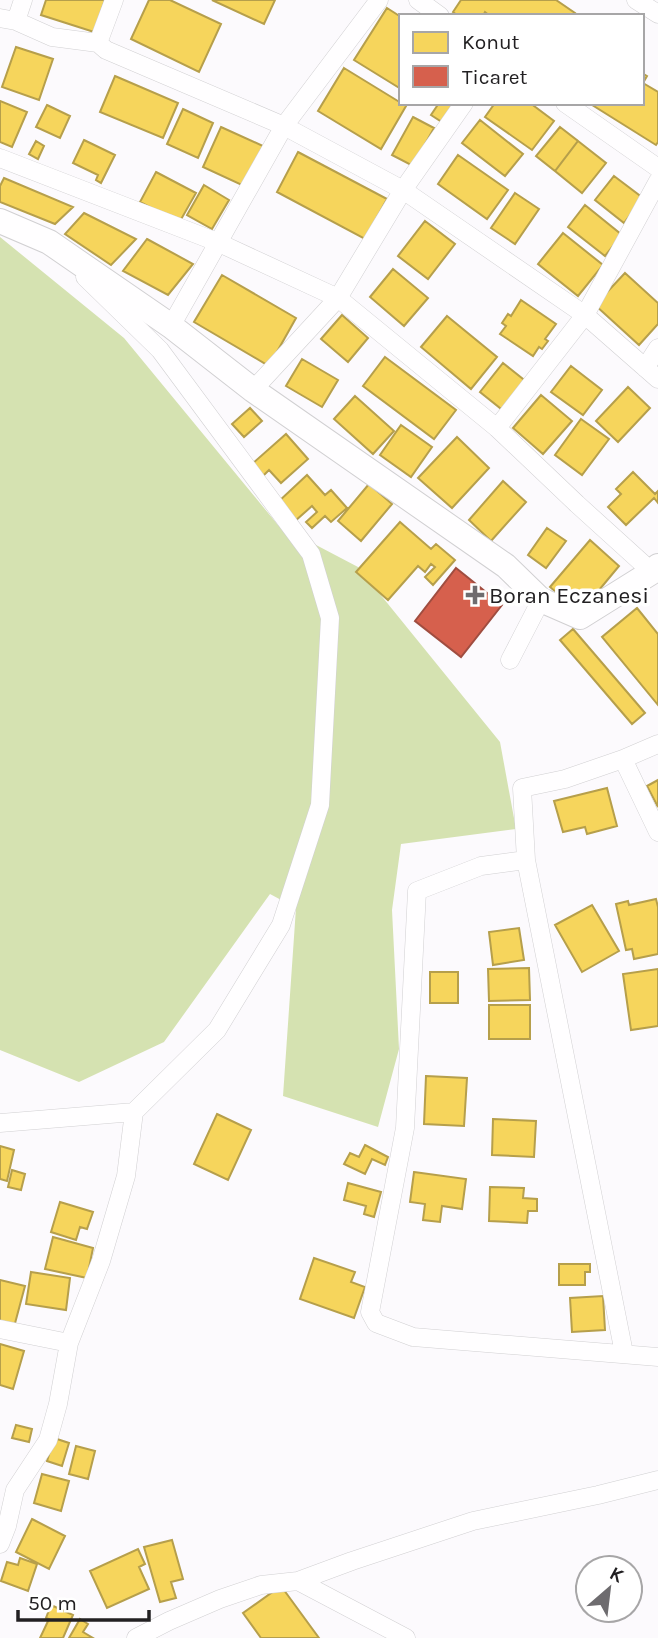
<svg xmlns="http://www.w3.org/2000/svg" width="658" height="1638" font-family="Karla,sans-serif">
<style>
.forest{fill:#d5e2b1}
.homes{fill:#f6d55c;stroke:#b69f4b;stroke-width:2}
.shops{fill:#d6604d;stroke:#a04d40;stroke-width:2}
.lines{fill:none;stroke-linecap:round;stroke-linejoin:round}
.street-casing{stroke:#d1d0d2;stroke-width:19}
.secondary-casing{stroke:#d1d0d2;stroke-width:26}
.street{stroke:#fffeff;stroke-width:18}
.secondary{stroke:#fffeff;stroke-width:24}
.poi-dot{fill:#6e6c6f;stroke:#fff;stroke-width:2.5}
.labels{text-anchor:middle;stroke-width:7;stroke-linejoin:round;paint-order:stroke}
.poi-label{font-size:23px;fill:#222022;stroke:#fff;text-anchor:start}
</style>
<rect width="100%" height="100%" fill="#fcfafd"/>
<path class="forest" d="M0 237 124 338 278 525 358 567 500 742 516 829 401 844 392 910 399 1049 378 1127 283 1096 296 908 270 894 164 1042 79 1082 0 1050Z"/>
<path class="homes" d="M46 0H105L94 32 41 15Z
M149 0H170L221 24 199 72 131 39Z
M212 0H275L264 24Z
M461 0H556L575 13 573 16H490L485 12 483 16H458L453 12Z
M387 8 401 17V89L354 60Z
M16 47 53 59 39 100 2 87Z
M344 68 406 106 381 149 318 111Z
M642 73 647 76 643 83 658 92V142L656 145 589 103H642Z
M115 76 178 103 163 138 100 112Z
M0 101 27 112 12 147 0 142Z
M439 103H457L445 124 431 115Z
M495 103H530L554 121 532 150 485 117Z
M47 105 70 116 60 138 36 127Z
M183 109 213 123 198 158 167 144Z
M413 117 434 128 413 166 392 155Z
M480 120 523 154 505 176 462 143Z
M221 127 263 146 244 186 203 167Z
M560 127 578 141 555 171 536 156Z
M84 140 115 155 101 183 96 180 98 175 73 163Z
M36 141 44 146 38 159 29 154Z
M578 141 606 163 582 193 555 171Z
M298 152 387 199 365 239 277 192Z
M458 155 508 190 487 219 438 184Z
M156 172 196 193 179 223 140 202Z
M614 176 643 198 624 223 595 200Z
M4 178 73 207 55 224 0 202V186Z
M204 185 229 200 212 229 187 215Z
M515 193 539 209 515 244 491 228Z
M585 205 622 235 605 256 568 227Z
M84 213 136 239 111 265 65 234Z
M425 221 455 244 428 279 398 256Z
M563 233 603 265 578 296 538 264Z
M147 239 193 264 168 295 123 271Z
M393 269 428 298 404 326 370 297Z
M625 273 658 303V324L639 345 595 305Z
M222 275 296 318 269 366 194 322Z
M521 300 556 324 545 339 548 341 542 349 539 347 533 356 500 334 506 326 502 323 508 314 511 316Z
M342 315 368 338 348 362 321 339Z
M447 316 497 357 471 389 421 347Z
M385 357 456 410 434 439 363 386Z
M302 359 338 380 322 407 286 386Z
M503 363 528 383 505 412 480 392Z
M571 366 602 390 583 415 551 392Z
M628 387 650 408 618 442 596 421Z
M541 395 572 421 543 454 513 428Z
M355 396 394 431 373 454 334 419Z
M250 408 262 421 244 437 232 424Z
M581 419 609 439 582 475 555 455Z
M401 425 432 447 411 477 380 455Z
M286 434 308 459 281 483 269 470 263 476 252 464Z
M457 437 489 468 452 508 418 478Z
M633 472 655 494 658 491V503L654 498 626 525 608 507 621 494 616 489Z
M307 475 325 495 331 490 347 508 331 522 325 516 312 528 306 522 317 512 312 506 295 521 278 502Z
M503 481 526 502 491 541 469 520Z
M369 484 392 504 361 541 338 521Z
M400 522 431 549 436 544 455 560 433 585 425 577 435 567 431 564 425 572 418 566 388 600 356 572Z
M547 528 566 541 546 568 528 555Z
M590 540 619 566 580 613 550 587Z
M637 608 658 634V705L602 637Z
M573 629 645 713 632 724 560 640Z
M658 780V807L647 786Z
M607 788 617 826 587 834 585 827 563 832 554 801Z
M656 899 658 907V954L634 959 632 949 626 950 616 904 628 901 629 905Z
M592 905 619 951 582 972 555 925Z
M519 928 524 960 493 965 489 932Z
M529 968 530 1000 489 1001 488 969Z
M658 969V1026L631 1030 623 974Z
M430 972H458V1003H430Z
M489 1005H530V1039H489Z
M426 1076 467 1078 464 1126 424 1124Z
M217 1114 251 1130 228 1180 194 1164Z
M493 1119 536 1121 534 1157 492 1155Z
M365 1145 388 1157 385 1165 372 1159 365 1174 344 1164 350 1153 359 1157Z
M0 1146 14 1150 7 1181 0 1179Z
M12 1170 25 1174 21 1190 8 1187Z
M414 1172 466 1179 462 1209 442 1206 440 1222 423 1220 425 1204 410 1202Z
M348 1183 381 1192 374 1217 364 1214 366 1206 344 1200Z
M490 1187 524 1188 523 1198 537 1199V1211H528L527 1223 489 1221Z
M60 1202 93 1212 87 1229 80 1227 76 1240 51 1232Z
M53 1237 93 1248 87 1278 45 1269Z
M314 1258 355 1272 351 1282 365 1287 354 1318 300 1299Z
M559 1264H590V1272H585V1285H559Z
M31 1272 70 1278 66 1310 26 1304Z
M0 1280 25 1286 14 1327 0 1323Z
M603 1296 605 1330 572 1332 570 1298Z
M0 1344 24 1351 13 1389 0 1385Z
M16 1425 32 1429 29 1442 12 1438Z
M54 1438 69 1443 62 1466 47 1461Z
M76 1446 95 1451 88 1479 69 1474Z
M42 1474 69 1481 61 1511 34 1503Z
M32 1519 65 1536 49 1569 16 1552Z
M172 1540 183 1579 171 1582 176 1598 160 1602 144 1547Z
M138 1549 145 1564 139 1567 149 1589 107 1608 90 1571Z
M20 1558 37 1564 28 1591 1 1581 7 1562 18 1565Z
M281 1586 319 1638H261L243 1613Z
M51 1605 73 1615 63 1638H40L49 1619 46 1618Z
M80 1619 88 1624 83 1632 93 1638H69Z"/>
<path class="shops" d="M456 568 502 605 461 657 415 621Z"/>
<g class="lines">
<g class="street-casing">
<path id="street" d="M418 0 440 16
M636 0 658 14
M0 18 16 21 52 37 98 43 106 50 284 126 403 190 585 315 658 379
M16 21 23 0
M98 43 114 0
M565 103 658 168
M0 158 217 242 338 298 497 428 577 504 652 572
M171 326 284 126 379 0
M645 368 658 348
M253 390 338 298 403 190 464 103
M497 428 585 315 658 181
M510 660 541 600
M623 759 658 832
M526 860 522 788 565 779 623 759 658 744
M0 1123 134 1112
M0 1329 69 1343
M624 1353 526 860 481 866 417 891 405 1128 370 1312 376 1323 413 1337 658 1357
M0 1544 7 1526 15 1490 48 1440 58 1404 69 1343 101 1261 126 1176 134 1112 217 1030 281 925 320 805 330 618 311 554 160 350 85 277
M298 1581 352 1561 473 1521 598 1495 658 1480
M136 1638 169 1621 220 1599 261 1585 298 1581 406 1638"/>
</g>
<g class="secondary-casing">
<path id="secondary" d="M0 221 49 242 171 326 253 390 506 566 541 600 580 617 652 572 658 566"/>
</g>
<use href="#street" class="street"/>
<use href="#secondary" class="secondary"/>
</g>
<path class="poi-dot" d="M471.5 584.5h7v7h7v7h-7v7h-7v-7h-7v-7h7z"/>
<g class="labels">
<g class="poi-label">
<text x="489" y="603">Boran Eczanesi</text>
</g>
</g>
<rect x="399" y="14" width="245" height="91" fill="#ffffff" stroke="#a7a6a7" stroke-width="2"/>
<rect x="413" y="32" width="35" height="21" fill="#f6d55c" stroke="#a7a6a7" stroke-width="2"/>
<text x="462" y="49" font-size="21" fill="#222022">Konut</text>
<rect x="413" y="66" width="35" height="21" fill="#d6604d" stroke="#a7a6a7" stroke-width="2"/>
<text x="462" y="84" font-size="21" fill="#222022">Ticaret</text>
<g transform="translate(609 1589) rotate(28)"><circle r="33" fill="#ffffff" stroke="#a7a6a7" stroke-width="2"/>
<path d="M0-5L12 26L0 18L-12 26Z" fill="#6e6c6f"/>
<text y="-10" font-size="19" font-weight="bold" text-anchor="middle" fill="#222022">K</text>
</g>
<path d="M18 1610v10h131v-10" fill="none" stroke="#222022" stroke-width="3.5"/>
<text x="28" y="1610" font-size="21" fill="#222022" stroke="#ffffff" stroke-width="5" paint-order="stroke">50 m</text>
</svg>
